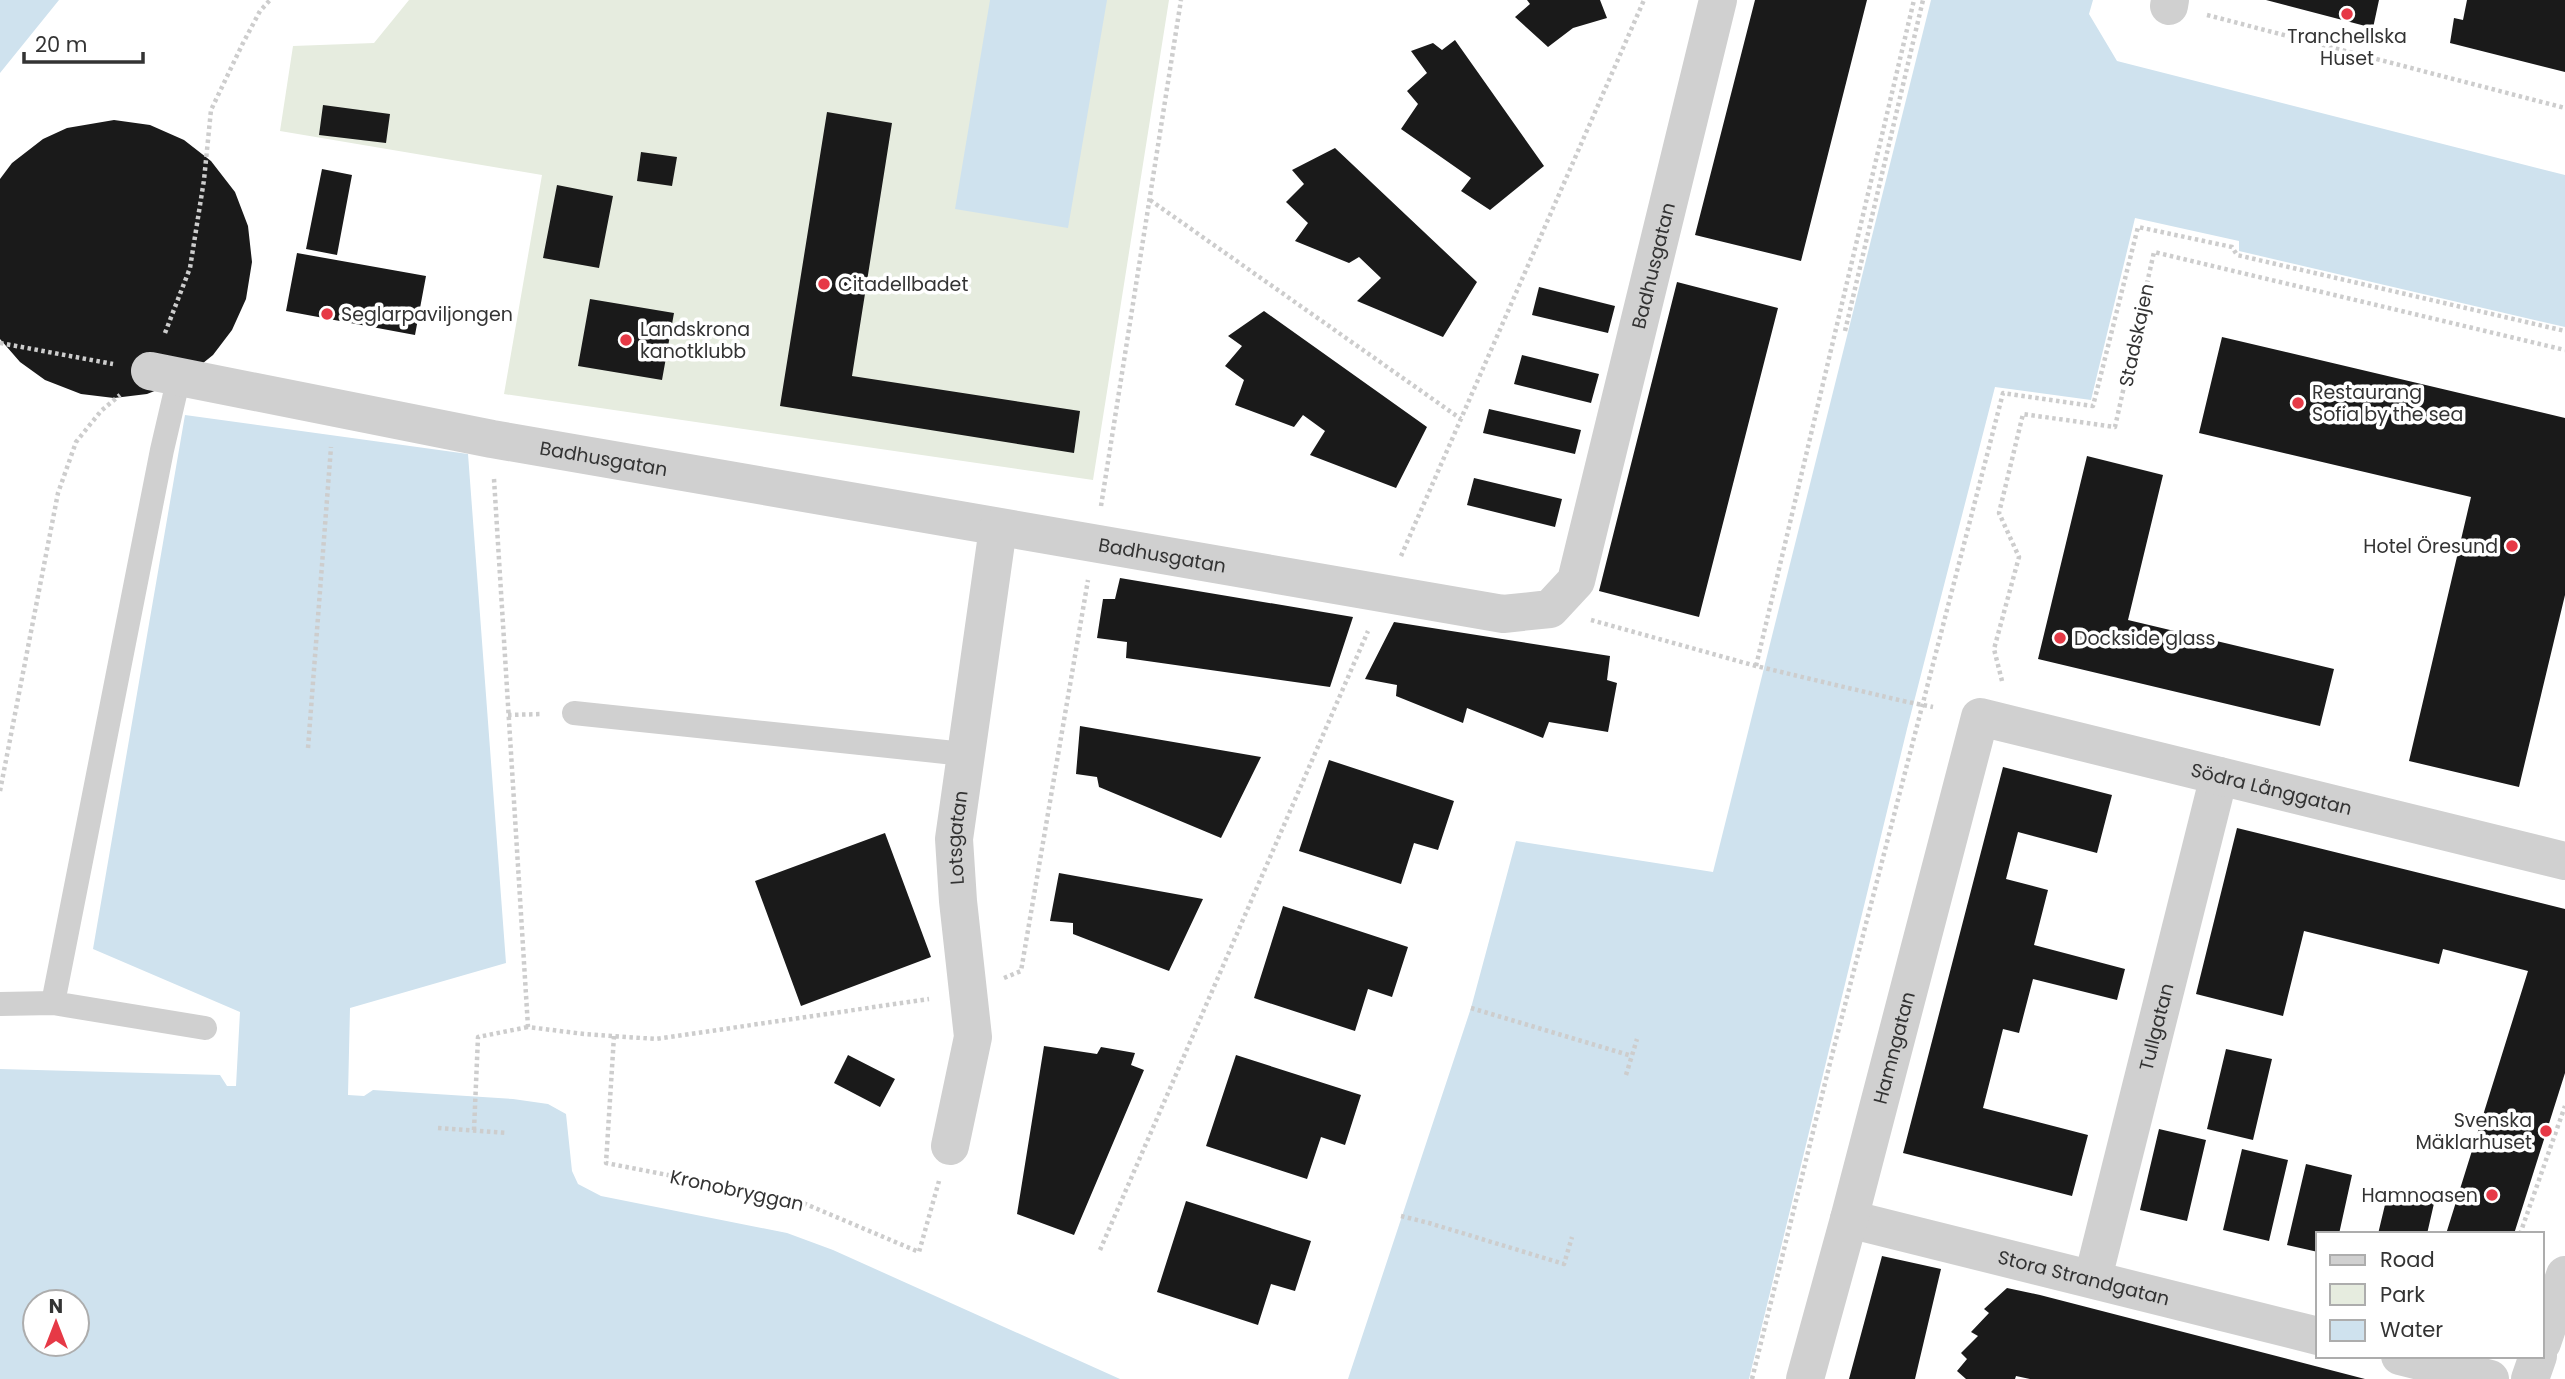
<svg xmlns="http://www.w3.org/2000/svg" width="2565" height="1379" font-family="Poppins,sans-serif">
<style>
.green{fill:#e6ecdf}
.water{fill:#cfe2ee;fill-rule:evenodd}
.building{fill:#1a1a1a}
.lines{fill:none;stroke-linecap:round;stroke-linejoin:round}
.path{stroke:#cdcdcd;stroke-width:4.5;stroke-dasharray:3.5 3.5;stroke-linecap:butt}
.lane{stroke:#d0d0d0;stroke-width:24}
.street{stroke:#d0d0d0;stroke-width:38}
.path-bridge{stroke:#cdcdcd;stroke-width:4.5;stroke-dasharray:3.5 3.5;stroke-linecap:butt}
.poi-dot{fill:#e63946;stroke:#fff;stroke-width:2.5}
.labels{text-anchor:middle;stroke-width:7;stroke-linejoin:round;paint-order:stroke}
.poi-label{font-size:19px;fill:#333;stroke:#fff;text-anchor:start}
.street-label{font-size:19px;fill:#333;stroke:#fff}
</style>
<rect width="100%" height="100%" fill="#fff"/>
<path class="green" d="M409 0H1169L1093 480 504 394 542 175 280 131 293 46 374 43Z"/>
<path class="water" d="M0 0H59L0 73Z
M990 0H1107L1068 228 955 209Z
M1931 0H2093L2089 14 2117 61 2565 175V327L2239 251V241L2135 218 2091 400 1995 387 1907 729 1749 1379H1348L1471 1008 1516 841 1713 872Z
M185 415 468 454 506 963 350 1008 348 1095 364 1096 373 1090 513 1099 548 1104 566 1114 572 1171 578 1184 601 1196 787 1233 833 1250 1120 1379H0V1069L220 1075 227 1086H236L240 1012 93 949ZM77 1302V1344H35V1302Z"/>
<path class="building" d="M1527 0H1600L1607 18 1573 28 1548 47 1515 17 1530 4Z
M1755 0H1867L1801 261 1695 235Z
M2266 0H2379L2373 28Z
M2467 0H2565V72L2450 43 2454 18 2463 20Z
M1455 40 1544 166 1490 210 1461 191 1471 178 1401 129 1418 104 1407 91 1427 73 1411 51 1433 43 1442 50Z
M323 105 390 114 386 143 319 135Z
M827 112 892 123 852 376 1080 411 1074 453 780 406Z
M114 120 150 125 184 140 211 161 235 192 248 226 252 262 246 299 232 330 213 355 182 380 147 394 114 398 81 394 45 380 20 362 0 339V179L12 163 43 139 67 128Z
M1335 148 1477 282 1443 337 1357 301 1381 278 1359 257 1349 263 1295 241 1308 223 1286 202 1304 184 1292 170Z
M641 152 677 157 672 186 637 181Z
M322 169 352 175 337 255 306 249Z
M557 185 613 196 599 268 543 258Z
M297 253 426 276 415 335 286 311Z
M1677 282 1778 308 1699 617 1599 591Z
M1539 287 1615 306 1608 333 1532 315Z
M590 299 674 313 662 380 578 366Z
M1264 311 1427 427 1396 488 1310 455 1325 431 1303 415 1294 427 1235 405 1244 380 1225 366 1242 346 1228 336Z
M2222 337 2565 418V595L2519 787 2409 761 2471 497 2199 433Z
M1522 355 1599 374 1591 403 1514 384Z
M1489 409 1581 430 1575 454 1483 433Z
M2087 456 2163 475 2128 620 2334 669 2320 726 2038 659Z
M1474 478 1562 499 1555 527 1467 505Z
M1120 578 1353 617 1330 687 1126 658 1127 642 1097 638 1103 599H1115Z
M1394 622 1610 656 1607 680 1617 683 1608 732 1549 722 1543 738 1467 708 1463 723 1396 696 1397 685 1365 679Z
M1080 726 1261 757 1221 838 1099 787 1097 777 1076 774Z
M1329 760 1454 801 1438 850 1414 843 1401 884 1299 851Z
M2003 767 2112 795 2097 853 2018 832 2006 879 2048 890 2034 945 2125 969 2117 1000 2033 979 2019 1033 2003 1029 1983 1108 2088 1135 2072 1196 1903 1153Z
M2237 828 2565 909V1073L2514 1234H2446L2528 971 2443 949 2439 964 2304 931 2283 1016 2196 994Z
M885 833 931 957 801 1006 755 881Z
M1059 873 1203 899 1169 971 1073 934V923L1050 921Z
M1283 906 1408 947 1392 997 1368 989 1355 1031 1254 998Z
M1044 1046 1097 1054 1101 1047 1135 1053 1131 1065 1144 1070 1074 1235 1017 1214Z
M2226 1049 2272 1059 2253 1140 2207 1129Z
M848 1055 895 1079 880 1107 834 1083Z
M1236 1055 1361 1095 1345 1145 1321 1137 1307 1179 1206 1146Z
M2159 1129 2206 1140 2187 1221 2140 1210Z
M2242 1149 2288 1160 2269 1241 2223 1230Z
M2306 1164 2352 1175 2339 1234H2318V1252L2287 1245Z
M2389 1188 2435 1199 2427 1234H2378Z
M1186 1201 1311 1241 1295 1291 1271 1284 1258 1325 1157 1292Z
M1882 1256 1941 1269 1915 1379H1849Z
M2007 1288 2040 1295 2365 1379H2030L2016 1376 2015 1379H1966L1957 1371 1967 1359 1961 1353 1978 1336 1971 1332 1989 1313 1984 1309Z"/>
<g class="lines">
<path class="path" d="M2207 15 2565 108
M1150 200 1461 419
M1845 331 1923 0
M165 333 190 268 204 180 211 110 242 45 260 11 270 0
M0 343 113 364
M494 479 528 1027 584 1034 656 1039 929 999
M1101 506 1181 0
M1401 556 1644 0
M1591 620 1756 666 1903 701
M1756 666 1914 0
M2002 681 1994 649 2019 557 1999 513 2023 414 2115 427 2154 252 2565 350
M508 715 543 714
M308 748 331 447
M0 791 58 493 76 442 101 411 120 395
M1004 978 1021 971 1088 580
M1471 1008 1632 1056
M614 1036 606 1163 796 1200 919 1252 939 1181
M1626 1075 1637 1039
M438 1128 507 1133
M474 1130 478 1037 528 1027
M1401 1216 1429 1223 1564 1264 1572 1237
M2520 1234 2565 1106
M1100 1250 1368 631
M1752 1379 1830 1063 2003 393 2093 406 2138 227 2232 247 2237 255 2565 331"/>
<path class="lane" d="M574 713 964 754
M53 1003 205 1028
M0 1004 53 1003 162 450 179 377"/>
<g class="street">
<path d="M2169 6 2170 0"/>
<path id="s1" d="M150 371 492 439 1503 614 1550 609 1576 581 1718 0"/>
<path id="s2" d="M950 1146 973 1037 958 901 954 839 998 528"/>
<path id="s3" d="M1849 1219 2318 1336"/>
<path id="s4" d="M2093 1278 2219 776"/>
<path d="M2542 1343 2565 1275"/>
<path d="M2400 1356 2490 1379"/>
<path id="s5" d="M1805 1379 1849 1219 1980 717 2565 861"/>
<path d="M2530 1379 2538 1356"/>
</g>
<path class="path-bridge" d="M1903 701 1933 707"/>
</g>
<g class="poi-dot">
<circle cx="2347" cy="14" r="7"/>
<circle cx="824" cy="284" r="7"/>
<circle cx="327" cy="314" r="7"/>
<circle cx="626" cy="340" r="7"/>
<circle cx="2298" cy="403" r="7"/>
<circle cx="2512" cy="546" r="7"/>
<circle cx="2060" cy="638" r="7"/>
<circle cx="2546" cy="1131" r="7"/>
<circle cx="2492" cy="1195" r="7"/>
</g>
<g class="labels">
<g class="poi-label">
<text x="2347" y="43" text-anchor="middle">Tranchellska<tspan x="2347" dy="22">Huset</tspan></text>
<text x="838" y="291">Citadellbadet</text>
<text x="341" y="321">Seglarpaviljongen</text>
<text x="640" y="336">Landskrona<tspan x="640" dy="22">kanotklubb</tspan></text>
<text x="2312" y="399">Restaurang<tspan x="2312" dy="22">Sofia by the sea</tspan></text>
<text x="2498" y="553" text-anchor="end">Hotel Öresund</text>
<text x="2074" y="645">Dockside glass</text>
<text x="2532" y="1127" text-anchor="end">Svenska<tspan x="2532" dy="22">Mäklarhuset</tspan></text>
<text x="2478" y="1202" text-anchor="end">Hamnoasen</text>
</g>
<g class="street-label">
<text dy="7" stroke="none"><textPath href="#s1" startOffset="1785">Badhusgatan</textPath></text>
<text transform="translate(2136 335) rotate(-78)" y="7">Stadskajen</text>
<text dy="7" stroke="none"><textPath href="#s1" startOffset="462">Badhusgatan</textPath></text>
<text dy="7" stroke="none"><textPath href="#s1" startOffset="1029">Badhusgatan</textPath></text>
<text dy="7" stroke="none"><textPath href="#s5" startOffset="985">Södra Långgatan</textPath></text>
<text dy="7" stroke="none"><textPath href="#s2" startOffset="312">Lotsgatan</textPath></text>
<text dy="7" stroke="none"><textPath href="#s4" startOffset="259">Tullgatan</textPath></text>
<text dy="7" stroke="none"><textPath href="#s5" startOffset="343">Hamngatan</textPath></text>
<text transform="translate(737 1190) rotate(12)" y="7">Kronobryggan</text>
<text dy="7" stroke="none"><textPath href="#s3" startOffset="242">Stora Strandgatan</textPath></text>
</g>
</g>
<rect x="2316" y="1232" width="228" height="126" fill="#ffffff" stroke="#adadad" stroke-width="2"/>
<rect x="2330" y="1255" width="35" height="10" fill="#d0d0d0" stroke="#adadad" stroke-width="2"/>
<text x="2380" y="1267" font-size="21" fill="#333333">Road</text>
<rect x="2330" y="1284" width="35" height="21" fill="#e6ecdf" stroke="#adadad" stroke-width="2"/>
<text x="2380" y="1302" font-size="21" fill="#333333">Park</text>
<rect x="2330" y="1320" width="35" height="21" fill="#cfe2ee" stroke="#adadad" stroke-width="2"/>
<text x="2380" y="1337" font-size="21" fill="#333333">Water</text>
<g transform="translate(56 1323)"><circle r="33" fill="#ffffff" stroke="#adadad" stroke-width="2"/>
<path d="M0-5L12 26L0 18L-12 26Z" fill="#e63946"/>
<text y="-10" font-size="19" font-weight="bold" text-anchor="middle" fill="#333333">N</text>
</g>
<path d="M24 52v10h119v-10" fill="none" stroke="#333333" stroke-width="3.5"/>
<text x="35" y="52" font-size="21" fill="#333333" stroke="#ffffff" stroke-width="5" paint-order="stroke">20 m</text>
</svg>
